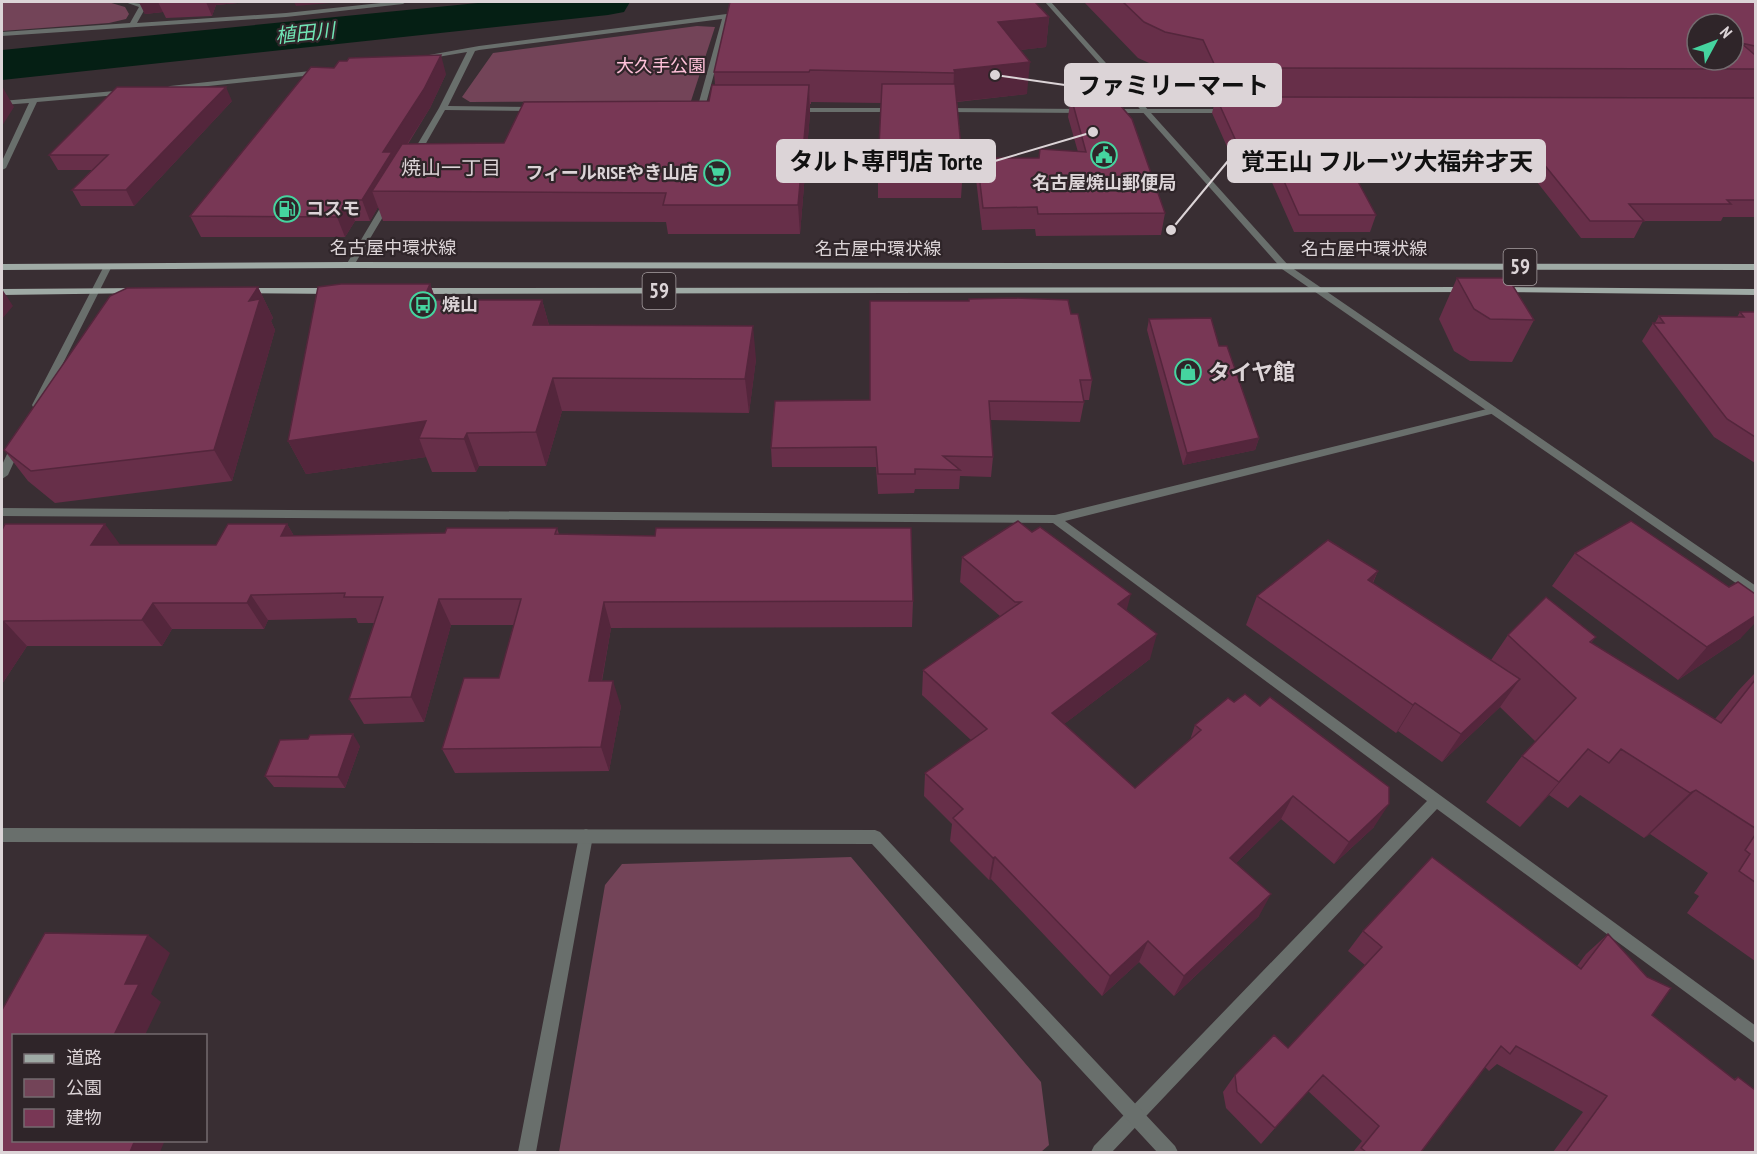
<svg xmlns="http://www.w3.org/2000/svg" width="1757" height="1154" font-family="'PT Sans Narrow','Noto Sans JP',sans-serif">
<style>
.green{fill:#734458}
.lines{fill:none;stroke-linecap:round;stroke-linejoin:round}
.river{fill:#051f14;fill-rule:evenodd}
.minor{fill:#696f6c;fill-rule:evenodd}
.tertiary{fill:#696f6c;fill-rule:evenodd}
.primary{fill:#9faaa5;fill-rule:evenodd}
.wall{fill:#672f49}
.shaded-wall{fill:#54263c}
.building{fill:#783755;stroke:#54263c;stroke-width:1.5;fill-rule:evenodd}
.labels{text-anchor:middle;stroke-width:4.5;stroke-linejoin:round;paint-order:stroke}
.far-park-label{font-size:18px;fill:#fec1d9;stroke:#2f2529}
.far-poi-label{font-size:18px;font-weight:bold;fill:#dcd4d7;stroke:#2f2529;text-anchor:start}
.far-street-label{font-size:18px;fill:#dcd4d7;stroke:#2f2529}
.far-water-label{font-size:20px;font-style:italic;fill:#70e4b4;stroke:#2f2529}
.far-neighbourhood-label{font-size:20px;fill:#dcd4d7;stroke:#2f2529}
.shield{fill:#2f2529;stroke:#a8a0a3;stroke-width:1.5}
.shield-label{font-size:21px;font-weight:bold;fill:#dcd4d7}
.poi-label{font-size:22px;font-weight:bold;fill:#dcd4d7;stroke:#2f2529;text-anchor:start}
.leader{fill:none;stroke:#dcd4d7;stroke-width:2}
.callout-dot{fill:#dcd4d7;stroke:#2f2529;stroke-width:2}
.callout{fill:#dcd4d7;stroke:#dcd4d7;stroke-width:2}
.callout-label{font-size:24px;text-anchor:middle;font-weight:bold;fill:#111}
</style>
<rect width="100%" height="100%" fill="#392e33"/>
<path class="green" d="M2 2H108L125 7 129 14 126 19 109 23 2 31Z
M697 26 715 27 691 101 470 102 462 97 493 53Z
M851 857 1041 1082 1049 1145 1041 1152H559L605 885 622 864Z"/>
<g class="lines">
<path class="river" d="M488 2H630L624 12 608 15 2 80V50Z"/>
<path class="minor" d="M125 2 143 4 150 2H158L146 7 137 23 286 13 390 2H406L403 4 286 17 2 36V32L130 23 139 7Z
M742 12 744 13V15L729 18 704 111 697 109 722 19 479 50 475 51 448 106 536 107 540 109 536 111 445 110 417 159 410 157 439 108 467 52 420 60 417 58 418 57 479 46Z
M320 70 324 72 323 74 170 90 166 88 170 86Z
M126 90 130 92 129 94 37 102 6 168 2 170V161L29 103 2 105V101Z
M791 108H896L900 110 896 112H794L790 110Z
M941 108 1085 109 1089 111 1085 113 944 112 940 110Z
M1106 109H1229L1233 111 1229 113H1106Z
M386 198 393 200 353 267H347L346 265Z
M107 265 111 268 42 405 37 408 33 407 32 405 103 268Z
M1491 408 1496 411 1495 413 1065 521 1756 1026V1044L1437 809 1112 1152H1091L1094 1146 1427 801 1053 523 2 516V508L1055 515Z
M17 440 22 444 8 475 2 479V465L13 441Z
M586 829 591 831 593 836 536 1152H518L579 836 581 831Z"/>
<path class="tertiary" d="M1045 2H1051L1288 265 1756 586V597L1282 269Z
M2 828 875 830 880 832 1175 1146 1178 1152H1157L872 844 2 842Z"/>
<path class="primary" d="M350 262 1756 264V270L350 268 2 270V264Z
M1471 287 1475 288V292L415 294 409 291 415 288Z
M1498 287 1756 289V295L1494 292V288Z
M142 288 146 289V293L2 295V289Z
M241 288H337L343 291 337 294 237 293 235 291Z"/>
</g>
<path class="wall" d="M139 2H248L216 5 212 16 166 18 163 12 145 14Z
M1084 2H1755V217H1723L1721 221H1643L1634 238H1581L1526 168 1351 169 1376 215 1370 232H1294L1266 169H1237L1212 113 1214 105H1208L1195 76 1158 67 1138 58Z
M1049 17 1046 47 1020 50 1027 94 957 102 963 168 961 198H878V167L881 103 811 102V104H810V113L800 234H668L666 222 383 221 378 207 370 221H355L345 237H201L190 216 446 74 430 108 408 144 504 143 709 101 715 85 714 72Z
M1071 97 1165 213 1161 235 1036 236 1035 229 982 230 976 179 977 158H1039L1078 152 1068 117Z
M232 101 134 206H81L72 190 92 170H58L49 155Z
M1457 278 1534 320 1512 362 1470 361 1454 351 1439 319Z
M430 284 436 300H542L549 325 756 359 749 413 562 411 546 466H479L476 472H432L426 457 306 474 288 441Z
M258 287 273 318 271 321 275 330 232 481 55 503 28 481 4 450Z
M1740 312H1755V463L1714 437 1642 341 1653 323H1655L1659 316 1737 317Z
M1071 314 1092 380 1089 400H1083L1084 402 1080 422 990 420 993 457 991 477 960 476 959 489H915L914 493 878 494 876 467H772L771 448 870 400Z
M1149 319 1219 346 1259 438 1255 450 1183 465 1147 330Z
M5 524 120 545H216L287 524 294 536 445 533 557 528 559 534 913 601 912 627 611 628 602 681 621 706 609 771 455 773 442 749 499 678 514 625H451L424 722 364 724 349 699 374 623H358L356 618 268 620 264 629H172L162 646H27L2 684Z
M1575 553 1741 638 1678 680 1552 586Z
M962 557 1127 610 1150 659 1064 724 1135 788 1190 740 1195 725 1374 827 1334 864 1281 819 1236 863 1259 916 1174 996 1139 962 1102 996 991 879 989 880 950 841 952 824 924 796 925 773 971 740 922 695 923 670 1000 616 960 582Z
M1378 571 1373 583 1491 660 1508 635 1596 637 1591 643 1715 719 1739 690 1755 673V961L1687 913 1699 896 1694 893 1708 873 1650 834 1644 838 1580 795 1568 808 1549 795 1520 827 1486 802 1522 756 1536 742 1500 707 1442 762 1398 731 1396 733 1246 625 1257 596Z
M360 746 345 788 274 787 265 776Z
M1363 931 1577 966 1586 954 1608 934 1652 1015 1734 1079 1738 1077 1755 1152H1553L1583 1112 1497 1064 1489 1071 1485 1067 1421 1152H1353L1362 1141 1308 1091 1261 1144 1226 1108 1223 1092 1235 1075 1288 1048 1365 965 1348 951Z"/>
<path class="shaded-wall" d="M139 2H158L163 12 145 14Z
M206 2H248L216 5 212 16Z
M294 2H341L296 6Z
M1049 17 1046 47 995 53 998 22Z
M441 55 446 74 430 108 395 163 372 191 378 207 370 221 362 200 383 152Z
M1030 62 1027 94 953 102 954 70Z
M809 85 810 113 800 234 798 205Z
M2 86 14 107 2 126Z
M226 87 232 101 134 206 126 190Z
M347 200 355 221 345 237 337 217Z
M430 284 442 317 423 300Z
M258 287 273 318 271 321 275 330 232 481 214 450 249 301Z
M2 289 13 306 2 319Z
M542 300 551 333 533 325Z
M753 326 756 359 749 413 745 379Z
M553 378 562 411 546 466 536 432Z
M426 421 419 438 426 457 306 474 288 441Z
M467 433 479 466 476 472 464 439Z
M1259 438 1255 450 1183 465 1187 453Z
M105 524 124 550 91 545Z
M287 524 302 550 281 536Z
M1378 571 1364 600 1368 580Z
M1131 594 1124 620 1118 604Z
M251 595 268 620 264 629 247 603Z
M439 599 451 625 424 722 411 697Z
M604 602 611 628 597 706 589 681Z
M153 603 172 629 162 646 142 620Z
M1755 616V623L1741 638 1678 680 1707 647Z
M4 621 27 646 2 684V624Z
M1157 634 1150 659 1047 737 1052 713Z
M1520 679 1500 707 1442 762 1461 734Z
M613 681 621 706 609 771 601 747Z
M1415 703 1398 731 1396 733 1413 705Z
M353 734 360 746 345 788 338 777Z
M1588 749 1549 795 1520 827 1559 782Z
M1696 790 1650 834 1644 838 1690 793Z
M1293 796 1281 819 1219 880 1230 858Z
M1389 804 1374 827 1334 864 1349 842Z
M995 857 991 879 989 880 993 858Z
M1271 894 1259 916 1174 996 1184 976Z
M148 935 170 953 151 994 161 1002 145 1035H114L125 984Z
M1148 941 1139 962 1102 996 1110 976Z
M135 1140H165L160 1152H130Z"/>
<path class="building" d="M730 2H1035L1049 17 998 22 1030 62 954 70 955 73 810 70 809 72H714Z
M1123 2H1755V46L1741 43 1755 55V69L1216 68 1203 40 1165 32 1144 22ZM1697 24H1733V60H1697Z
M441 55 424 89 383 152H392L362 200H347L337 217 190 216 311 67 334 68 339 61H347L349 58Z
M882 84H955L963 168 878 167Z
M712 85H809L798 205H663L666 193 372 191 402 144 504 143 524 102 709 101Z
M117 87H226L126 190H72L108 155H49Z
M1071 97H1113L1132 119 1165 213 1038 214 1037 207 983 208 977 158H1039L1040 149 1086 152Z
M1216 97 1755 98V200H1727L1731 204H1629L1644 221H1590L1534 152H1342L1376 215H1299L1271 152H1241Z
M1457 278H1508L1534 320 1490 319 1474 309Z
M341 284H430L423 300H542L533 325 753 326 745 379 553 378 536 432 467 433 464 439 419 438 426 421 288 441 318 287Z
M258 287 249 301 260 299 214 450 31 471 4 450 110 296 127 288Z
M1013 298 1068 300 1071 314H1078L1092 380H1080L1084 402 989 401 993 457 943 456 960 470 915 469V474H878L876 447 771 448 775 401 870 400V301H969V299Z
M1740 312H1755V437L1727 419 1653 323H1664L1659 316 1744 317Z
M1211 318 1219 346H1227L1259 438 1187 453 1149 319Z
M1018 521 1032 532 1040 527 1131 594 1118 604 1157 634 1052 713 1135 788 1201 730 1195 725 1228 698 1234 702 1245 694 1260 706 1270 697 1389 787V804L1349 842 1293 796 1230 858 1271 894 1184 976 1148 941 1110 976 995 857 993 858 953 818 963 809 925 773 987 729 923 670 1021 602H1015L962 557Z
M1631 521 1729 587 1738 582 1755 594V616L1707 647 1575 553Z
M5 524H105L91 545H216L228 524H287L281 536 445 533 447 528H557L555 534 655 536 656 528H911L913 601 604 602 589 681H613L601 747 442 749 464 678H499L521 599H439L411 697 349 699 383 597H344L345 593 251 595 247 603H153L142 620 4 621 2 624V530Z
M1328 540 1378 571 1368 580 1520 679 1461 734 1415 703 1413 705 1257 596Z
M1546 597 1596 637 1590 642 1721 723 1755 680V828L1696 790 1690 793 1621 749 1609 763 1588 749 1559 782 1522 756 1576 698 1508 635Z
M353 734 338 777 265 776 280 740 308 739 310 735Z
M1755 835V882L1739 871 1750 854 1745 850Z
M1432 857 1581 969 1608 934 1647 977 1671 988 1652 1015 1735 1080 1738 1077 1755 1090V1152H1566L1607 1096 1516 1046 1510 1054 1501 1046 1421 1152H1366L1361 1148 1379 1126 1323 1075 1275 1128 1237 1092 1235 1075 1274 1035 1288 1048 1382 947 1363 931Z
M45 933 148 935 125 984H139L114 1035H14V1140H135L130 1152H2V1010Z"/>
<defs>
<g id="civic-ring" transform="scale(1.35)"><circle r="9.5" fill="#2f2529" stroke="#45d49f" stroke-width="1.5"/><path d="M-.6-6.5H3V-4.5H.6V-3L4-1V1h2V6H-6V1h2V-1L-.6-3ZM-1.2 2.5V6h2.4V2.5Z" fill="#45d49f"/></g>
<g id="supermarket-ring" transform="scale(1.35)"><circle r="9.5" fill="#2f2529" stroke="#45d49f" stroke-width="1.5"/><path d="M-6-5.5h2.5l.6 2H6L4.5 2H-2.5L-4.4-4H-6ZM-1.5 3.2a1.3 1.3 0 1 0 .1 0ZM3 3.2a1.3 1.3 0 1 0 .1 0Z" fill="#45d49f"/></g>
<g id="fuel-ring" transform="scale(1.35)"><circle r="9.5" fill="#2f2529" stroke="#45d49f" stroke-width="1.5"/><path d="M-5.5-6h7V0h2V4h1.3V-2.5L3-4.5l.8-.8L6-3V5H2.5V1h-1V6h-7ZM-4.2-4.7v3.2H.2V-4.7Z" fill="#45d49f"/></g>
<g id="bus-ring" transform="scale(1.35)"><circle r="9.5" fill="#2f2529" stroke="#45d49f" stroke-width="1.5"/><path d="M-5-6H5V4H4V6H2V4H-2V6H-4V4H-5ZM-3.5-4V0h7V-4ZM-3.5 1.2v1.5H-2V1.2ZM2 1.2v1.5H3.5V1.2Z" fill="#45d49f"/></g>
<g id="shop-ring" transform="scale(1.35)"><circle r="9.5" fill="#2f2529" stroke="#45d49f" stroke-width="1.5"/><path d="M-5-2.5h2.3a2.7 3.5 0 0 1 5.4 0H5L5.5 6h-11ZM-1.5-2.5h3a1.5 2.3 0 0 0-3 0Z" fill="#45d49f"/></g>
</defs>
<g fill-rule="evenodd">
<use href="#civic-ring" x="1104" y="155"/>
<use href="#supermarket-ring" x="717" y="173"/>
<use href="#fuel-ring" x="287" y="209"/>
<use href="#bus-ring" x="423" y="305"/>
<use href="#shop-ring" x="1188" y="372"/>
</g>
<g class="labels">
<g class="far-park-label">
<text x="661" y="72">大久手公園</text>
</g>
<g class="far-poi-label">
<text x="698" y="179" text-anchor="end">フィールRISEやき山店</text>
<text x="1104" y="189" text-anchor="middle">名古屋焼山郵便局</text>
<text x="306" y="215">コスモ</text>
<text x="442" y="311">焼山</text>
</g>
<g class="far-street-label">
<text x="393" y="254">名古屋中環状線</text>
<text x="878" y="255">名古屋中環状線</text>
<text x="1364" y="255">名古屋中環状線</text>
</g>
<g class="far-water-label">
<text transform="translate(305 33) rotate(-6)" y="7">植田川</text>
</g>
<g class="far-neighbourhood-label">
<text x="451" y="175">焼山一丁目</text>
</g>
<g class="shield">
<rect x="1503.5" y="249" width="33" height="36" rx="4.5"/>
<rect x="642.5" y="273" width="33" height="36" rx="4.5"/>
</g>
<g class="shield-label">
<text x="1520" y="274">59</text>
<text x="659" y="298">59</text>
</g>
<g class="poi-label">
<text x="1208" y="380">タイヤ館</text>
</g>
</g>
<path class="leader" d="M995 75L1065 85M1093 132L995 161M1171 230L1228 161"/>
<g class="callout-dot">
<circle cx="995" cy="75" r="6"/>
<circle cx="1093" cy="132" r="6"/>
<circle cx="1171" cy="230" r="6"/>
</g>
<g class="callout">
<rect x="1065" y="64" width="216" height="42" rx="6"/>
<rect x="777" y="140" width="218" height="42" rx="6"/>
<rect x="1228" y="140" width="317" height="42" rx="6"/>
</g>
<g class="callout-label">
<text x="1173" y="94">ファミリーマート</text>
<text x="886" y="170">タルト専門店 Torte</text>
<text x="1387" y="170">覚王山 フルーツ大福弁才天</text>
</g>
<rect width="1757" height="1154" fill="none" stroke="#dcd4d7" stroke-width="6"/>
<rect x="12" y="1034" width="195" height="108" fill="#2f2529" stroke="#746b6f" stroke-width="1.5"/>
<rect x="24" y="1054" width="30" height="9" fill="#9faaa5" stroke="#746b6f" stroke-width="1.5"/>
<text x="66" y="1064" font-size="18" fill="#dcd4d7">道路</text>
<rect x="24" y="1079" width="30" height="18" fill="#734458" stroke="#746b6f" stroke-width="1.5"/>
<text x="66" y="1094" font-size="18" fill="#dcd4d7">公園</text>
<rect x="24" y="1109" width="30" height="18" fill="#783755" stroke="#746b6f" stroke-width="1.5"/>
<text x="66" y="1124" font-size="18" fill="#dcd4d7">建物</text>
<g transform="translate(1715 42) rotate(49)"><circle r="28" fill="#2f2529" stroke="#746b6f" stroke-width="1.5"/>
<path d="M0-4.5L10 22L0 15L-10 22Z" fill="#45d49f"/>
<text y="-9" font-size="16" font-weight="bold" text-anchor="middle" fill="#dcd4d7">N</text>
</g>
</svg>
